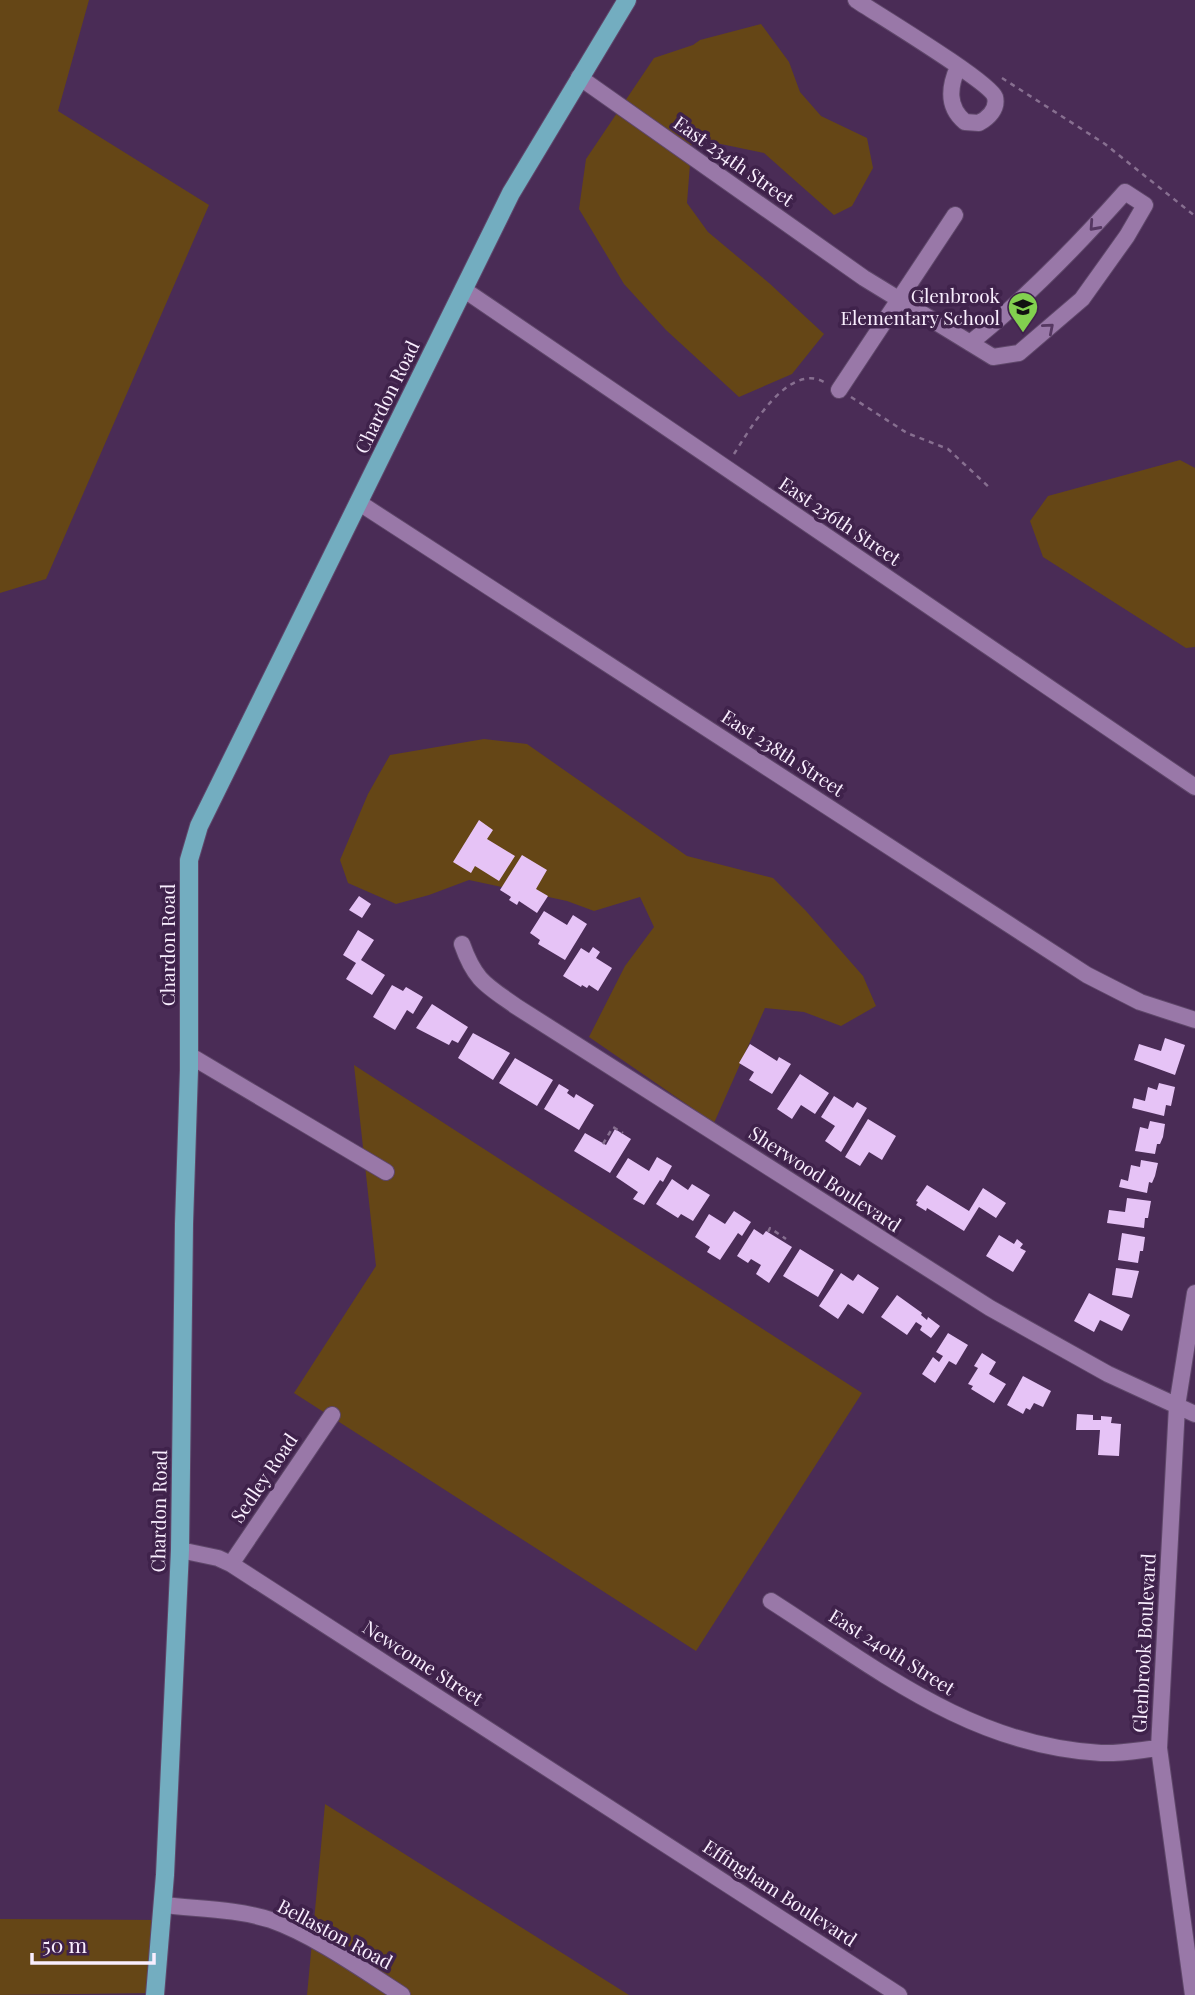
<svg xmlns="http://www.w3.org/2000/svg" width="1195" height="1995" font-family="'Playfair Display',serif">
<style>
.green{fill:#654616}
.building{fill:#e6c3f6}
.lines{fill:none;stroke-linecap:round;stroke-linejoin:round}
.minor-casing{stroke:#5f476a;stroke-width:18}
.major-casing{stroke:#5f476a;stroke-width:20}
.path{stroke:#876f90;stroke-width:2.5;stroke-dasharray:5 5;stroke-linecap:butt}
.minor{stroke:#9978a8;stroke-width:16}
.major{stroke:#73adc0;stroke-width:18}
.oneway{stroke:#563862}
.labels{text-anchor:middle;stroke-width:7;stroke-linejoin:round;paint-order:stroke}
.street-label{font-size:19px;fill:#f9eefe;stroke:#3f224b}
.poi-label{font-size:19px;fill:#f9eefe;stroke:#3f224b;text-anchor:end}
</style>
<rect width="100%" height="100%" fill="#4a2c56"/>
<path class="green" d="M0 0H89L58 111 209 205 46 579 0 593Z
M761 24 789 62 800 92 821 116 867 138 873 168 852 206 834 215 764 153 692 138 687 203 708 232 769 283 824 334 792 374 739 397 666 330 624 284 579 209 586 159 654 58 693 45 700 40Z
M1180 460 1195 468V647L1186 648 1043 557 1030 521 1048 496Z
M484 739 527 744 687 856 773 878 806 911 863 976 876 1006 841 1026 804 1012 765 1008 714 1123 589 1037 625 966 654 927 640 897 594 911 567 901 469 880 429 895 396 904 348 883 340 860 368 794 390 755Z
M354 1065 862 1393 696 1651 294 1393 376 1266Z
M325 1804 629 1995H307Z
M0 1919 162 1920 155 1993 0 1995Z"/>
<path class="building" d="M479 820 493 830 487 839 515 856 499 881 475 866 471 873 453 862Z
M522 855 547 870 536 889 548 896 537 913 519 901 517 905 509 900 511 897 500 890Z
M359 896 371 904 362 918 349 910Z
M544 911 567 925 573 915 587 924 565 960 538 944 540 940 530 933Z
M358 930 374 940 361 960 385 975 372 995 346 979 356 963 343 955Z
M593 947 600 952 596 958 612 968 598 991 589 985 587 988 582 985 581 987 563 976 581 948 589 953Z
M392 985 403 991 406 987 423 997 413 1014 407 1010 395 1030 373 1017Z
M432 1004 468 1027 458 1043 452 1040 449 1045 416 1028Z
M473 1033 510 1053 493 1080 458 1058Z
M1165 1038 1185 1045 1175 1075 1134 1060 1139 1044 1161 1051Z
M750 1044 777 1061 779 1057 791 1064 772 1094 749 1080 754 1072 739 1063Z
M515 1058 553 1080 537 1106 499 1083Z
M800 1074 829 1093 815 1114 801 1105 792 1119 777 1109Z
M1159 1083 1175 1087 1171 1106 1166 1105 1164 1116 1132 1108 1134 1098 1145 1101 1148 1087 1157 1090Z
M559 1084 569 1090 567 1093 574 1098 576 1094 594 1105 579 1130 544 1109Z
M834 1096 853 1108 857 1102 867 1108 841 1152 825 1141 835 1126 821 1117Z
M868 1119 896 1136 882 1160 869 1152 860 1166 845 1157Z
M1150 1121 1165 1124 1163 1137 1160 1144H1157L1155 1154 1135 1151 1140 1127 1148 1129Z
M615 1129 631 1139 610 1173 574 1151 585 1133 606 1145Z
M657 1157 672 1166 663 1182 660 1180 644 1205 633 1199 638 1192 616 1177 628 1158 649 1171Z
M1141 1160 1158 1163 1155 1176 1152 1183 1149 1182 1147 1193 1119 1187 1121 1179 1128 1181 1131 1165 1140 1167Z
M672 1179 688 1190 692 1184 710 1195 693 1221 681 1214 678 1218 656 1204Z
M927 1185 969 1211 983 1188 1006 1203 996 1218 979 1207 964 1231 927 1208 926 1211 916 1205 918 1202 916 1201Z
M1127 1198 1151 1201 1148 1218H1145L1144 1228 1107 1223 1109 1210 1125 1212Z
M734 1211 751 1222 742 1236 738 1233 720 1260 707 1252 710 1247 695 1237 709 1214 725 1224Z
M754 1229 763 1235 766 1231 792 1247 769 1283 756 1274 761 1265 751 1259 748 1263 737 1256Z
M1122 1233 1145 1237 1143 1251H1140L1138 1263 1118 1260Z
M999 1235 1014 1244 1017 1239 1023 1244 1020 1248 1026 1251 1013 1272 986 1256Z
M800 1249 834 1270 818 1297 783 1276Z
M1116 1268 1139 1271 1132 1298 1112 1295Z
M841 1273 853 1281 858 1274 879 1288 863 1314 848 1304 838 1319 819 1306Z
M1089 1293 1130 1315 1122 1331 1100 1320 1094 1332 1074 1321Z
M897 1295 922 1313 921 1315 927 1320 928 1317 940 1326 931 1338 920 1330 922 1326 916 1322 907 1335 881 1317Z
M948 1333 968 1345 956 1365 949 1361 935 1383 922 1374 933 1357 939 1362 943 1356 936 1352Z
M982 1353 996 1362 989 1374 1006 1384 994 1403 971 1389 973 1386 968 1384 978 1368 974 1366Z
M1023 1376 1051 1391 1043 1407 1034 1403 1030 1410 1026 1408 1023 1414 1007 1405Z
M1077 1414 1093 1415V1420H1101V1416L1112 1417 1111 1423 1121 1424 1119 1456 1098 1455 1100 1430H1076Z"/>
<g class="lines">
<g class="minor-casing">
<path id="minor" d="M856 0C877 14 990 82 995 97 998 109 988 118 979 123L965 122C947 107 949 87 958 67
M579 77 864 278 993 357 1019 353 1082 299 1127 236 1145 205 1125 192C1077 246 1027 298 970 343
M463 289 1195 787
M839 390 955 215
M358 502 1087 975 1140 1002 1195 1020
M462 944C475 981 486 985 517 1007L990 1308 1108 1374 1195 1414
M189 1055 386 1172
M180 1550 218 1558 231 1564 899 1995
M231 1564 332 1415
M771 1601C876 1668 971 1746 1101 1753 1120 1754 1140 1750 1159 1748
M164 1905C198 1909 237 1909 271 1920 314 1935 363 1970 402 1995
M1193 1995 1159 1748 1177 1406 1195 1293"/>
</g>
<g class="major-casing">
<path id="major" d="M155 1995 165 1875 180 1550 184 1224 189 1070V860L199 826 511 193 627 0"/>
</g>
<path class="path" d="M1002 78 1105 144 1195 216
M851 397 907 433 948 449 991 489
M734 454C750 429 788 362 824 382
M603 1144 613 1127 623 1133
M768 1232 770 1228 786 1239"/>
<use href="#minor" class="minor"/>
<use href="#major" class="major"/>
</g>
<defs><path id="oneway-chevron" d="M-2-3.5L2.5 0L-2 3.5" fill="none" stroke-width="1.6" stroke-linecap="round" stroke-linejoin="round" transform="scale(1.75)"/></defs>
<g class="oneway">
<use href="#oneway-chevron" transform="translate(1094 226) rotate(132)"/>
<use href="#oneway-chevron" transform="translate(1049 328) rotate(-41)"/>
</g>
<defs>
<g id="school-pin" transform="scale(1.575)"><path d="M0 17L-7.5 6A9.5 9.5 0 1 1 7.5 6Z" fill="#82d04f" stroke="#3f224b"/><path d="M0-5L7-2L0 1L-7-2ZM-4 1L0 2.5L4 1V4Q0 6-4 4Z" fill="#111"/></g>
</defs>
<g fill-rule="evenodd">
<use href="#school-pin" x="1023" y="307"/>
</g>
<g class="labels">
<g class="street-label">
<text transform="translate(734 161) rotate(35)" y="7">East 234th Street</text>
<text transform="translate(387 397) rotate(-64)" y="7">Chardon Road</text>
<text transform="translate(840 521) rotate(34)" y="7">East 236th Street</text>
<text transform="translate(783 753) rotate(33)" y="7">East 238th Street</text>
<text transform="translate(168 945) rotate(-90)" y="7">Chardon Road</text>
<text transform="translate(825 1179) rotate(33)" y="7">Sherwood Boulevard</text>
<text transform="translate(264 1478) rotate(-56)" y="7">Sedley Road</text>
<text transform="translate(159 1511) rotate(-89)" y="7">Chardon Road</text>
<text transform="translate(1144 1643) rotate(-87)" y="7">Glenbrook Boulevard</text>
<text transform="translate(892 1652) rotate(32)" y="7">East 240th Street</text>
<text transform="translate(423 1663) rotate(33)" y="7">Newcome Street</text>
<text transform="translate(780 1893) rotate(33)" y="7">Effingham Boulevard</text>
<text transform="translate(335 1934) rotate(28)" y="7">Bellaston Road</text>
</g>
<g class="poi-label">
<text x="1000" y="303">Glenbrook<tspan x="1000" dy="22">Elementary School</tspan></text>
</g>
</g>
<path d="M32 1953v10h122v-10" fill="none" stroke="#f9eefe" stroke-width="3.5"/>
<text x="42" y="1953" font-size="21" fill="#f9eefe" stroke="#3f224b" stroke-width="5" paint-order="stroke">50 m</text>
</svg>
